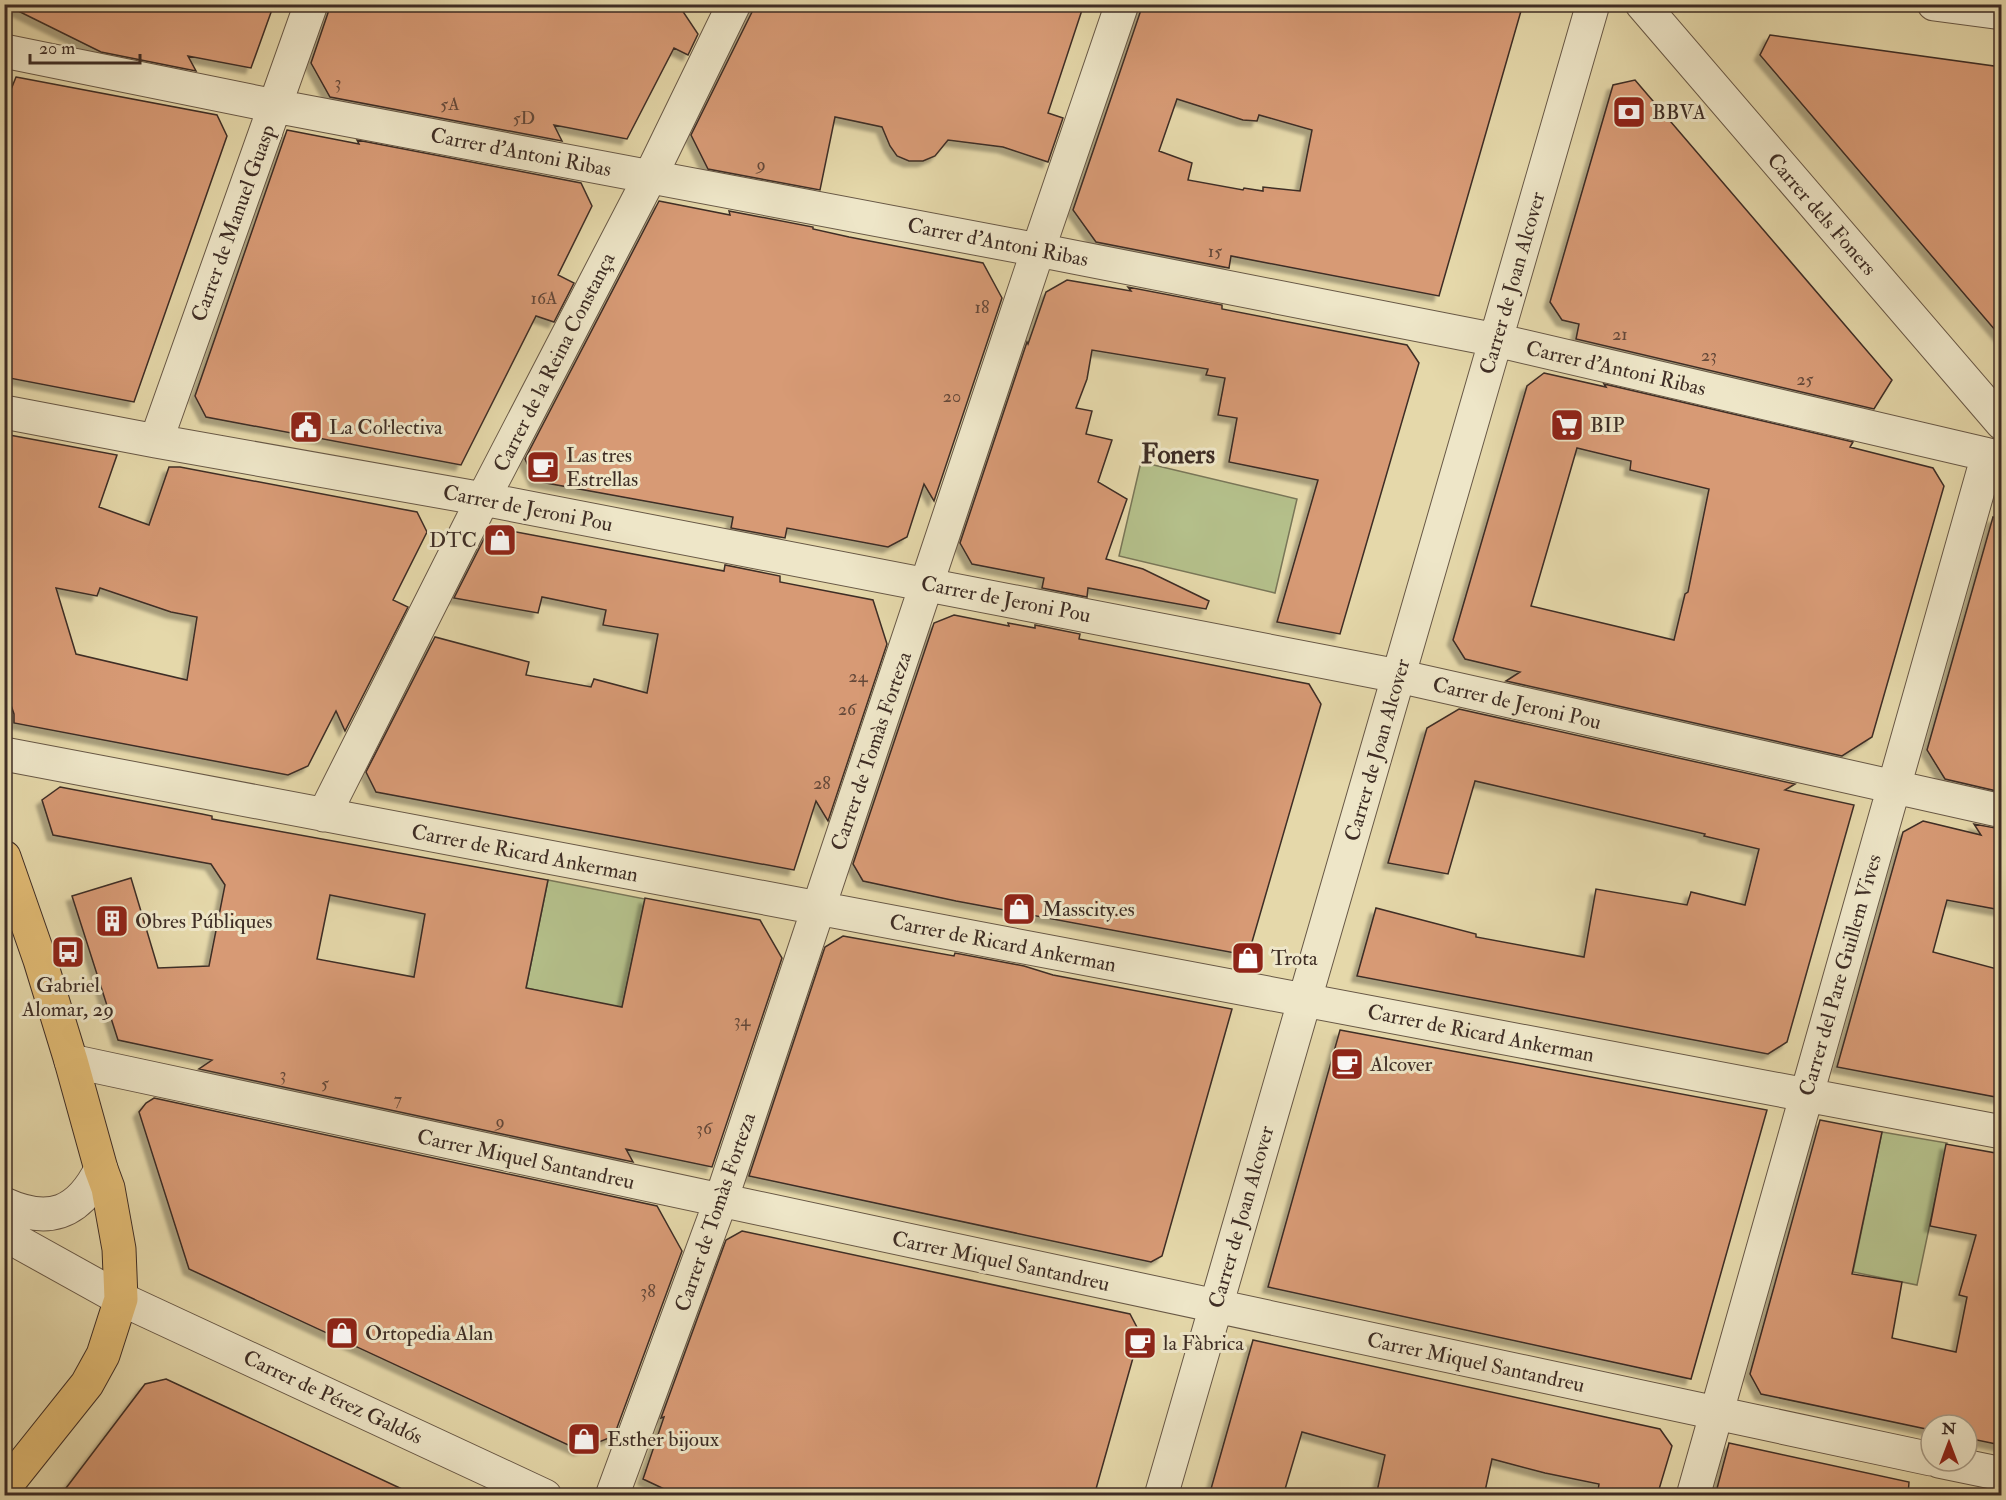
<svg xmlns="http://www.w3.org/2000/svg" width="2006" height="1500" font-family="'IM FELL Double Pica',serif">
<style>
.green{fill:#b4bf8a;stroke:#797658;stroke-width:1.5}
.building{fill:#d79a75;stroke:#3e2d25;stroke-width:1.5;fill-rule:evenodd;filter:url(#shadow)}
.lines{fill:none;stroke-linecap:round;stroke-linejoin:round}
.minor-casing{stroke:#685846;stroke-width:35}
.major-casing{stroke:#3e2d25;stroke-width:35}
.minor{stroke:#eee6c8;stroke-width:33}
.major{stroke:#e2bc75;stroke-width:33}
.labels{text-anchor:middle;stroke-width:6;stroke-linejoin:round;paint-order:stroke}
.number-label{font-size:18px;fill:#644839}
.poi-label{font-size:21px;fill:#3e2d25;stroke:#eee6c8;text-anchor:start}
.street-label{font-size:21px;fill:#3e2d25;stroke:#eee6c8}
.district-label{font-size:27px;font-weight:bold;fill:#3e2d25;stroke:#eee6c8}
</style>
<defs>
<filter id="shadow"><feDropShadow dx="-5.5" dy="5.5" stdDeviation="1.5" flood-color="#0004"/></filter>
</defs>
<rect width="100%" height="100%" fill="#e5d8aa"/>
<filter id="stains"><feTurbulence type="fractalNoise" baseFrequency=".00333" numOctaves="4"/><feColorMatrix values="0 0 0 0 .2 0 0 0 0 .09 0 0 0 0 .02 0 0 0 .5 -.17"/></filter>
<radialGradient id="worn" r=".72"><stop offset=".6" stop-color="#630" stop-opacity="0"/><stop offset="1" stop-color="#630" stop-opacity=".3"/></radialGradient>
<path class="green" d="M1141 462 1297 499 1275 593 1119 556Z
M548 880 645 899 622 1008 526 988Z
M1882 1132 1947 1143 1917 1285 1853 1272Z"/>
<path class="building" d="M4 4H274L251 68 188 56 196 71 101 52Z
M331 4H678L698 34 688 55 674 48 627 139 554 125 562 141 330 97 311 63Z
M756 4H1084L1048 113 1063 118 1048 162 1003 147 948 140 935 156 923 161H909L897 156 890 146 882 127 835 117 820 190 708 169 691 135Z
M1143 4H1523L1439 296 1231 256 1229 268 1096 242 1073 210ZM1177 99 1243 120 1257 121 1259 115 1312 130 1300 191 1263 187V191L1244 188 1243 190 1188 180 1192 163 1159 151Z
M1770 35 2001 67V337L1760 55Z
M16 77 217 115 227 136 134 402 4 377V107Z
M1635 80 1892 380 1874 409 1576 339 1579 324 1562 320 1550 302 1613 85Z
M287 130 359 144 357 140 581 183 592 206 558 275 574 283 554 322 536 316 461 465 206 417 195 396Z
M659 201 730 215 729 211 813 227V229L849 237 983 263 1002 298 934 501 924 484 907 537 888 547 787 528 785 538 731 528 733 517 535 481 525 459Z
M1067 280 1131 291 1128 287 1222 305V309L1407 345 1419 363 1340 634 1277 622 1318 480 1229 462 1237 418 1218 415 1225 378 1206 375 1208 369 1092 350 1087 379 1076 408 1092 411 1086 434 1112 440 1098 482 1127 499 1106 559 1143 569 1209 601 1206 609 1088 588 1087 597 1042 588 1044 578 972 564 960 543 1027 342 1028 344 1046 292Z
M1544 373 1606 387 1604 384 1853 442 1850 447 1933 468 1944 486 1872 737 1842 756 1506 681 1520 672 1465 659 1453 640 1527 386ZM1577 448 1631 461 1630 470 1709 489 1688 592 1685 594 1674 640 1531 606Z
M4 434 117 455 99 507 149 525 169 467H180L417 512 427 532 393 600 408 607 345 731 336 711 308 766 288 775 14 723V714L4 685ZM56 588 97 596 100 588 171 612 197 617 187 680 76 654Z
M1993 517 2001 519V792L1945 779 1927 750Z
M490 527 724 571 725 565 780 576V582L873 600 887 644 828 821 816 801 794 870 376 792 366 772 435 637 529 662 526 675 591 687 594 679 647 693 658 634 603 625 606 610 542 597 538 613 454 598Z
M954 615 1009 626 1008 623 1035 628V625L1080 634 1079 639 1309 684 1321 704 1252 942 1235 953 956 901 863 881 853 864 934 623Z
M1459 709 1795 784 1785 790 1854 805 1787 1042 1768 1054 1357 976 1376 908 1476 934V937L1584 957 1596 889 1687 905 1691 892 1745 905 1759 849 1704 836 1705 834 1475 781 1448 874 1388 863 1427 728Z
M60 787 202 814 212 816V819L548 880 526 988 622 1007 645 898 760 920 782 958 712 1167 626 1149 633 1162 199 1069 212 1060 118 1040 72 896 131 878 158 968 209 966 225 885 211 864 53 835 42 800ZM330 895 425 914 414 977 317 959Z
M1923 821 1981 835 1974 824 2001 829V910L1947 900 1933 952 2001 970V1098L1837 1067 1903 832Z
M843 936 954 956 955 953 1024 966 1053 975 1232 1009 1162 1256 1151 1262 749 1176 825 947Z
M1340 1030 1767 1110 1691 1379 1268 1287Z
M154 1098 657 1206 682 1251 614 1436 579 1450 189 1269 139 1112 146 1103Z
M1820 1120 1882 1132 1852 1274 1902 1282 1892 1338 1956 1352 1967 1297 1959 1295 1976 1235 1930 1226 1946 1144 2001 1154V1445L1967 1438V1425H1931V1430L1761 1394 1750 1374Z
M742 1231 1130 1314 1140 1333 1094 1496H679L643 1479 664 1417 661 1418 726 1240Z
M1253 1340 1660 1429 1672 1446 1657 1496H1597L1599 1484 1545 1473 1492 1459 1484 1496H1376L1385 1455 1302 1432 1283 1496H1209Z
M166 1379 239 1413 417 1496H60L145 1384Z
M1729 1443 1909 1482 1908 1496H1715Z"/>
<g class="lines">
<g class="minor-casing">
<path id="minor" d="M1642 4 2002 423
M1934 4 2002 13
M4 51 275 106 1038 250 1496 340 2002 458
M4 412 156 441 483 499 1398 676 2002 811
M156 441 311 4
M4 754 2002 1132
M324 815 483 499 650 177 734 4
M71 1061 1931 1459
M4 1204C50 1225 79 1213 101 1169
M4 1234 121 1299 545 1496
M1939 1461 2002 1474
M612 1496 721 1200 1038 250 1122 4
M1161 1496 1593 4
M1693 1496 1988 455"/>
</g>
<g class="major-casing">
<path id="major" d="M4 857 40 960 71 1061 101 1169 108 1188 119 1249 121 1299 103 1355 87 1384 4 1488"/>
</g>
<use href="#minor" class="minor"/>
<use href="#major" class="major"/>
</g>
<defs>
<g id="bank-square" transform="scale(1.725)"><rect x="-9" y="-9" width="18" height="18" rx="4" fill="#8f2418" stroke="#eee6c8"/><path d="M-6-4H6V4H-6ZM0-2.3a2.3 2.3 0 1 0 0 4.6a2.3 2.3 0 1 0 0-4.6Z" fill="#fff"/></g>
<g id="supermarket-square" transform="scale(1.725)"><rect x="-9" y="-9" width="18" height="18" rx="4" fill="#8f2418" stroke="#eee6c8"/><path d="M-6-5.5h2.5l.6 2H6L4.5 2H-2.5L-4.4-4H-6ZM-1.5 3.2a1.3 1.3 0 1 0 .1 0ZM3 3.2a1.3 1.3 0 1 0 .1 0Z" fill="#fff"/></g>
<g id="civic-square" transform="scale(1.725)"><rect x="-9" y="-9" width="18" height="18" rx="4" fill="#8f2418" stroke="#eee6c8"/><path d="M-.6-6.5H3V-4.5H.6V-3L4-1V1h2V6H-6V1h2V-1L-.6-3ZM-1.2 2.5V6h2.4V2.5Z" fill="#fff"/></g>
<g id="cafe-square" transform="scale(1.725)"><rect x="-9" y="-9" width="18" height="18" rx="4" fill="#8f2418" stroke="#eee6c8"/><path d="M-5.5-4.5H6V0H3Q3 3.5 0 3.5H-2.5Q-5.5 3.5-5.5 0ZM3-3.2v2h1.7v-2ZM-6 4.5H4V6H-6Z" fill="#fff"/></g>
<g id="shop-square" transform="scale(1.725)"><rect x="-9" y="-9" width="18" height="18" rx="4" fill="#8f2418" stroke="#eee6c8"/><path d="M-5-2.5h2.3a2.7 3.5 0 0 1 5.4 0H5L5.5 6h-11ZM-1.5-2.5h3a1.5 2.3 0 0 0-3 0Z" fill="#fff"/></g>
<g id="building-square" transform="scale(1.725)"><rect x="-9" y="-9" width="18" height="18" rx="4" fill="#8f2418" stroke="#eee6c8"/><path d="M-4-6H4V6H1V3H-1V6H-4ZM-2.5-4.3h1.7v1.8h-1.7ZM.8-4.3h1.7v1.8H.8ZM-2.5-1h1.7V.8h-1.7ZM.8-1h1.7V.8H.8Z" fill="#fff"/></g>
<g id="bus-square" transform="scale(1.725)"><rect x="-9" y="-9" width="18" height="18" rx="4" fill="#8f2418" stroke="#eee6c8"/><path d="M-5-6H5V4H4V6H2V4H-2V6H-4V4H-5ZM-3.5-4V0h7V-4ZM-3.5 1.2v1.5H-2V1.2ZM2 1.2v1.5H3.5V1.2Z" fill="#fff"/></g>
</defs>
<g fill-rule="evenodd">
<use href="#bank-square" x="1629" y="112"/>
<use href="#supermarket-square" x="1567" y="425"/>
<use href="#civic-square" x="306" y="427"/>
<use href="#cafe-square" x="543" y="467"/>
<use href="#shop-square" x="500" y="540"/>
<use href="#shop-square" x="1019" y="909"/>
<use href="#building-square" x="112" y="921"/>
<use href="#bus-square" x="68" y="952"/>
<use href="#shop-square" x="1248" y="958"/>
<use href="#cafe-square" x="1347" y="1064"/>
<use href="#shop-square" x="342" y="1333"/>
<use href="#cafe-square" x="1140" y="1343"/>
<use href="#shop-square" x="584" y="1439"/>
</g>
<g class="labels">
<g class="number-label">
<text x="338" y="88">3</text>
<text x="450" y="110">5A</text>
<text x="524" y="124">5D</text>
<text x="761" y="170">9</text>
<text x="1215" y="257">15</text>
<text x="544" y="304">16A</text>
<text x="982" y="313">18</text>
<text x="1620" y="340">21</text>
<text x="1709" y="361">23</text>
<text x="1805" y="385">25</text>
<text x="952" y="402">20</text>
<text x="858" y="682">24</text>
<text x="847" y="715">26</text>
<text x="822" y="789">28</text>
<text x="742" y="1026">34</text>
<text x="283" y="1080">3</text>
<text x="325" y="1089">5</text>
<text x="398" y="1105">7</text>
<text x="500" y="1127">9</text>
<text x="704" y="1134">36</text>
<text x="648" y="1297">38</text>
</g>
<g class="poi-label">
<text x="1652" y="119">BBVA</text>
<text x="1590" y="432">BIP</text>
<text x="329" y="434">La Col·lectiva</text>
<text x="566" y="462">Las tres<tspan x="566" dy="24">Estrellas</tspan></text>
<text x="477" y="547" text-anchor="end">DTC</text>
<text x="1042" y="916">Masscity.es</text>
<text x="135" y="928">Obres Públiques</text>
<text x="1271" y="965">Trota</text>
<text x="68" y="992" text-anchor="middle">Gabriel<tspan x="68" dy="24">Alomar, 29</tspan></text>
<text x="1370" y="1071">Alcover</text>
<text x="365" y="1340">Ortopedia Alan</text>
<text x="1163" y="1350">la Fàbrica</text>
<text x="607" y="1446">Esther bijoux</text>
</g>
<g class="street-label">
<text transform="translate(521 152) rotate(11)" y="7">Carrer d'Antoni Ribas</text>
<text transform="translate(1822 214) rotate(49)" y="7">Carrer dels Foners</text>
<text transform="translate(233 223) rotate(-70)" y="7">Carrer de Manuel Guasp</text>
<text transform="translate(998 242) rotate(11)" y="7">Carrer d'Antoni Ribas</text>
<text transform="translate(1512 283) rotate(-74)" y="7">Carrer de Joan Alcover</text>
<text transform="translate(554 362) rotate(-63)" y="7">Carrer de la Reina Constança</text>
<text transform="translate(1616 368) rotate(13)" y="7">Carrer d'Antoni Ribas</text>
<text transform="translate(528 508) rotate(11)" y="7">Carrer de Jeroni Pou</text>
<text transform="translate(1006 599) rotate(11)" y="7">Carrer de Jeroni Pou</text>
<text transform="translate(1517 703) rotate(13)" y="7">Carrer de Jeroni Pou</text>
<text transform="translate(1377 750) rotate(-74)" y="7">Carrer de Joan Alcover</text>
<text transform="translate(871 751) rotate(-71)" y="7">Carrer de Tomàs Forteza</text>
<text transform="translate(525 853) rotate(11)" y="7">Carrer de Ricard Ankerman</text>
<text transform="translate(1003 943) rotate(11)" y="7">Carrer de Ricard Ankerman</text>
<text transform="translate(1840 975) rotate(-74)" y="7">Carrer del Pare Guillem Vives</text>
<text transform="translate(1481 1033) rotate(11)" y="7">Carrer de Ricard Ankerman</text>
<text transform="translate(526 1159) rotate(12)" y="7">Carrer Miquel Santandreu</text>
<text transform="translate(715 1212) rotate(-71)" y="7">Carrer de Tomàs Forteza</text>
<text transform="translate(1241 1217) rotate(-74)" y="7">Carrer de Joan Alcover</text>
<text transform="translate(1001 1261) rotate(12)" y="7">Carrer Miquel Santandreu</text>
<text transform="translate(1476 1362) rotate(12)" y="7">Carrer Miquel Santandreu</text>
<text transform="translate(333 1397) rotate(25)" y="7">Carrer de Pérez Galdós</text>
</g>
<g class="district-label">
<text x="1178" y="463">Foners</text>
</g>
</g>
<rect width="2006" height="1500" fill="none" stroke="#e5d8aa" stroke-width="24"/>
<rect x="6" y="6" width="1994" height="1488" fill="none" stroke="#3e2d25" stroke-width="3"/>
<rect x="12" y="12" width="1982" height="1476" fill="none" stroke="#3e2d25" stroke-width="1.5"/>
<g transform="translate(1949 1443)"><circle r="28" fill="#eee6c8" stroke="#a89c87" stroke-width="1.5"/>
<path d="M0-4.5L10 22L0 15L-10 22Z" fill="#8f2418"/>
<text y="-9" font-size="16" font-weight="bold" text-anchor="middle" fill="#3e2d25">N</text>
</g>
<path d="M30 54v9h110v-9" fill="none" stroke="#3e2d25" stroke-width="3"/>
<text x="39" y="54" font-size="18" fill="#3e2d25" stroke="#eee6c8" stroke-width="4.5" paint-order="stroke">20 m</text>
<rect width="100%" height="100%" filter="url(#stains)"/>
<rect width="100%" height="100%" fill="url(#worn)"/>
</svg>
